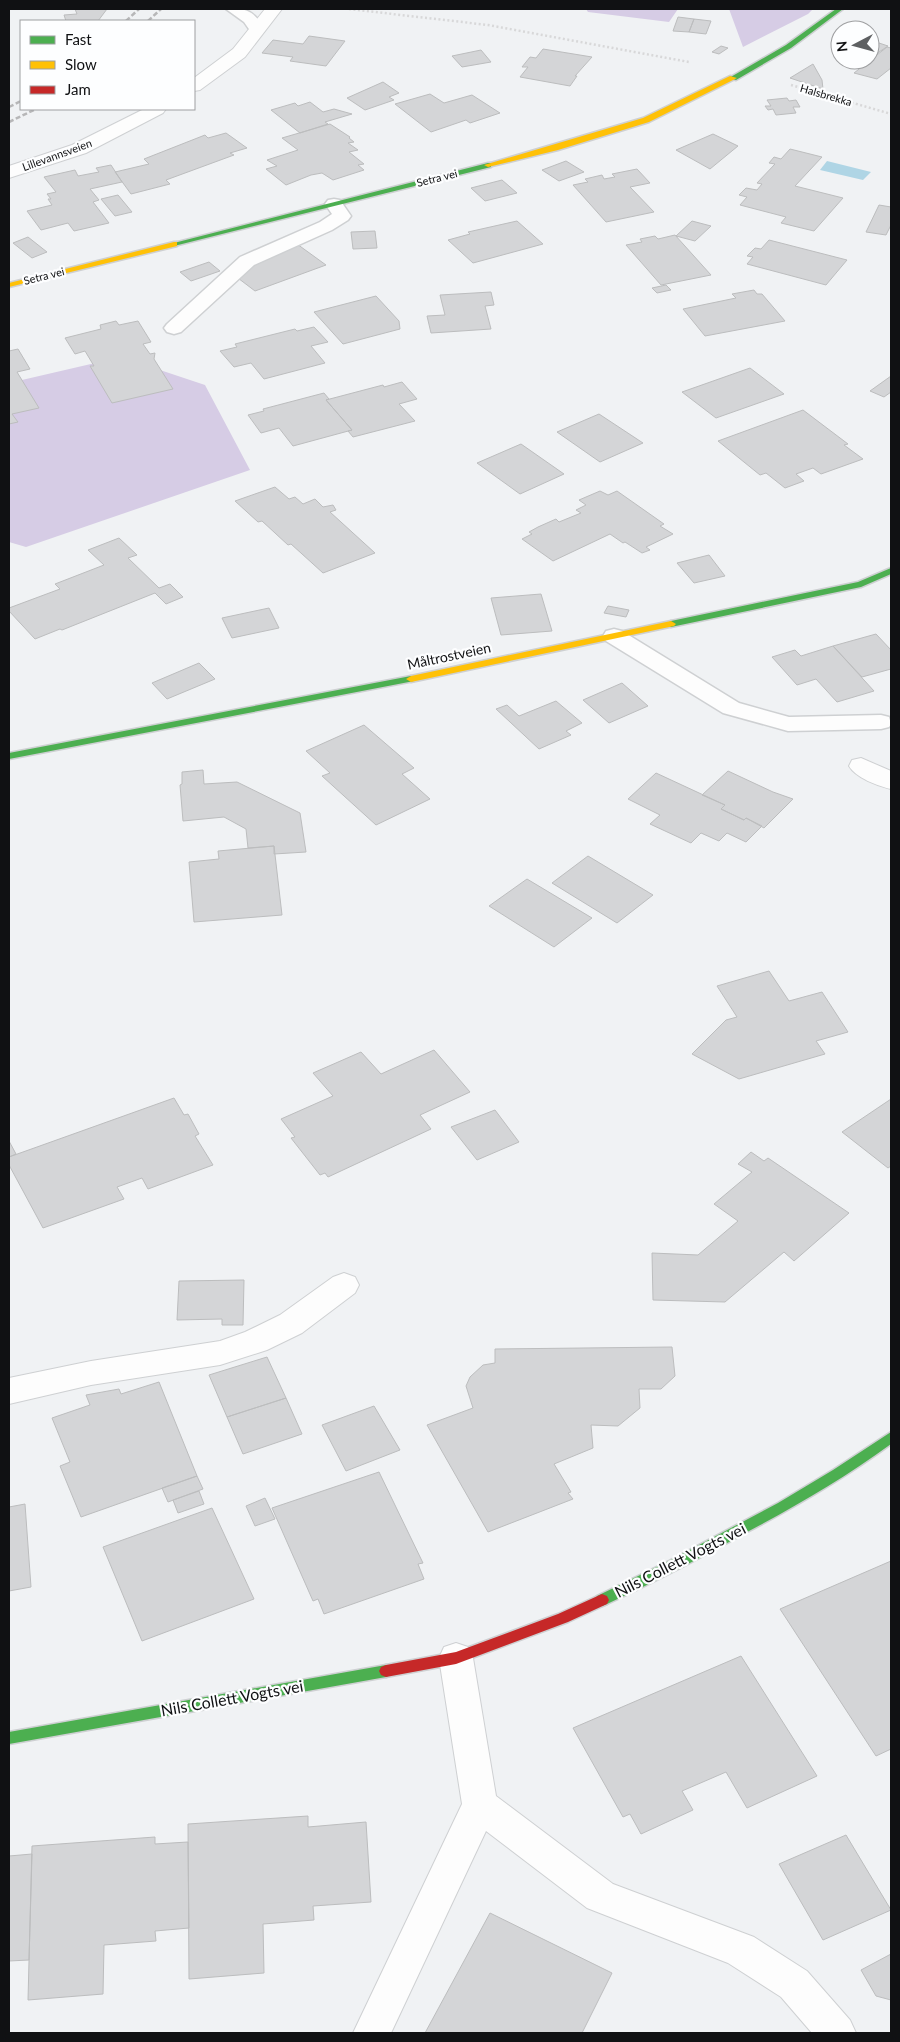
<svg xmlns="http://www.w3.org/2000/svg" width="900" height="2042" font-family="Lato,sans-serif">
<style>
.forest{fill:#d6cce5}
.water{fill:#afd5e5}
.building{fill:#d4d5d7;stroke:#bcbdbe}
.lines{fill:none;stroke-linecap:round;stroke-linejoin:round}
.lane-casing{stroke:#ced0d2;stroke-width:3}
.street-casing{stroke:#ced0d2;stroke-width:2}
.fast-casing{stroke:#ced0d2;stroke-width:3}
.slow-casing{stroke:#ced0d2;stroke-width:3}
.jam-casing{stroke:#ced0d2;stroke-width:3}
.path{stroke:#d8d8d9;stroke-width:2.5;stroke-dasharray:2 2.5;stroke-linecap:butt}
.lane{fill:#fdfdfd;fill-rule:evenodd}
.street{fill:#fdfdfd;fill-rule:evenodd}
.fast{fill:#4caf50;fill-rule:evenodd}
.slow{fill:#ffc107;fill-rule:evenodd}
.jam{fill:#c62828;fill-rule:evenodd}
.rail{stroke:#b7b7b8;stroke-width:2.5;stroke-dasharray:5 2.5;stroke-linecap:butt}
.labels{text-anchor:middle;stroke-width:4.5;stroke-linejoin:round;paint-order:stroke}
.far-street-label{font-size:11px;fill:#101113;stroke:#fdfeff}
.street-label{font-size:14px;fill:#101113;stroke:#fdfeff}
.near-street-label{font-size:16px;fill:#101113;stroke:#fdfeff}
</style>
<rect width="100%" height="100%" fill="#f0f2f4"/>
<path class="forest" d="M586 9H678L669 22 588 12Z
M729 9H813L808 14 743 47Z
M121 357 205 385 250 470 26 547 9 542V383Z"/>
<path class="water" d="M827 161 871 172 863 180 820 170Z"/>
<path class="building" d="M75 9H107L98 21H66L64 15 77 14Z
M678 17 694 19 689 32 673 31Z
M694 19 711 21 706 34 689 32Z
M309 36 345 41 326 66 290 61 293 57 262 53 273 40 303 44Z
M870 40 888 46 870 58Z
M721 46 728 48 719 54 712 52Z
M887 47 891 48V68L877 79 854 73Z
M543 49 592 57 575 76H577L570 86 520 77 528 67H522L530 57 536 58Z
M481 50 491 62 462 67 452 56Z
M813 64 822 80 823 89 790 78Z
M383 82 399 93 389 97 394 100 365 110 347 98Z
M430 94 444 103 472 95 500 113 470 123 466 120 431 132 395 104Z
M787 98 789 101 796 100 800 107H793L796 113 776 115 773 109 768 110 765 106H771L767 100Z
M310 102 323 112 334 109 352 114 325 122 328 124 300 133 271 110 295 103 298 106Z
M330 124 350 137 349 138 354 142 348 143 358 150 349 152 364 164 358 165 364 170 333 180 322 173 311 175 286 185 266 169 277 166 267 160 298 150 282 138Z
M226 133 247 148 230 153 234 155 166 180 170 184 131 194 115 172 149 164 144 159 205 135 208 138Z
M713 134 738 146 710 169 676 150Z
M790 149 822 157 795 186 843 198 814 231 781 223 786 217 740 205 747 197 739 195 746 188 757 190 762 184 757 183 775 164 769 163 774 157 781 159Z
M566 161 584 172 559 181 542 170Z
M111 165 122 182 90 189 99 200 93 202 109 223 74 231 68 223 41 230 27 211 52 205 48 199H51L47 194 56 192 44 177 75 170 78 176 99 172 96 168Z
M637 169 650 183 630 187 654 212 606 222 573 185 588 182 585 179 602 175 604 179 615 177 612 174Z
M502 180 517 193 485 201 471 188Z
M118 195 132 212 115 216 101 199Z
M879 205 891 207V225L886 235 866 232Z
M517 221 543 244 473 263 448 240 470 234 468 232Z
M692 221 711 226 695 241 676 236Z
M375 231 377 248 353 249 351 232Z
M675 235 711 275 661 285 626 245 642 242 640 239 655 236 658 239Z
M28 237 47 252 32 258 13 243Z
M769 240 847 260 826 285 747 264 753 257 747 256 755 248 761 249Z
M297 244 326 265 255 291 226 269Z
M209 262 220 271 191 281 180 272Z
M666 285 671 290 657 293 652 288Z
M754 290 757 294H762L785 321 705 336 683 309 736 298 732 294Z
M491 292 494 305 485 306 491 329 431 333 427 316 445 315 440 295Z
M376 296 399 321 400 329 343 344 314 312Z
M116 321 119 325 138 321 151 342 143 344 150 354 155 353 154 359 173 389 112 403 90 366H94L85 351 75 354 65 338 101 329 100 325Z
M314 327 328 342 311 346 325 363 264 379 251 363 234 367 220 351 237 347 235 344 295 329 297 331Z
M18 349 30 369 17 372 39 408 12 414 18 422 9 424V351Z
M750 368 784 394 716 418 682 392Z
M891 376V392L884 397 870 391Z
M402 382 417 399 399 404 415 421 353 437 348 431 352 430 326 400 383 385 384 387Z
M324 393 329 399 326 400 352 430 293 446 279 428 261 433 248 415 264 411 263 409Z
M803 410 848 444 844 445 863 459 821 474 813 468 796 474 804 481 785 488 766 473 760 475 718 441Z
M599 414 643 443 600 462 557 432Z
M521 444 564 474 520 494 477 463Z
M275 487 289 499 295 497 303 504 315 499 323 507 333 505 336 510 330 512 375 553 323 573 291 544 288 545 262 521 258 522 235 501Z
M600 491 608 495 617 491 664 524 660 526 673 534 646 547 650 550 642 553 625 542 623 543 610 534 553 561 522 539 532 534 529 532 538 527 556 519 559 522 581 513 576 510 586 505 579 500Z
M119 538 137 555 128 558 159 588 170 584 183 597 166 604 155 593 62 630 60 629 35 639 9 611V608L60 589 55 584 104 565 88 550Z
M709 555 725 576 694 583 677 563Z
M541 594 552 631 501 635 491 598Z
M608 606 629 610 626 617 604 613Z
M269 608 279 628 232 638 222 618Z
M876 634 891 650V669L862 677 833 646Z
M833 646 874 691 837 702 816 679 797 685 772 657 795 650 801 656Z
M199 663 215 679 167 699 152 683Z
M622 683 648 706 609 723 583 700Z
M556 701 582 723 566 731 571 735 539 749 496 709 507 705 519 716Z
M364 725 414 768 402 774 430 799 376 825 322 776 330 773 306 751Z
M203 770 204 784 237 782 300 813 306 852 274 854V846L248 848 246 829 224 817 183 821 180 785 182 784V772Z
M728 771 773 792 793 799 764 828 746 818 744 820 721 809 725 805 702 795Z
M656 773 725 805 721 809 744 820 746 818 762 826 746 842 727 833 719 841 701 833 691 843 650 824 660 815 628 799Z
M274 846 282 915 194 922 189 862 219 859 218 851Z
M588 856 653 895 617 923 552 883Z
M527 879 592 918 554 947 489 906Z
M769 971 789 1001 822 992 848 1032 816 1041 825 1054 739 1079 692 1054 726 1020 737 1017 717 986Z
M434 1050 470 1092 420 1115 431 1129 328 1177 325 1173 320 1175 291 1138 295 1137 281 1119 333 1096 313 1073 361 1052 381 1074Z
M174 1098 184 1115 188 1114 199 1134 195 1136 213 1165 148 1189 142 1178 117 1187 124 1199 43 1228 9 1165V1157Z
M891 1099V1166L888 1168 842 1132Z
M495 1110 519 1142 477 1160 451 1127Z
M9 1141 16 1154 9 1157Z
M751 1152 764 1161 768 1158 849 1213 794 1261 784 1252 725 1302 653 1300 652 1253 698 1255 738 1221 714 1204 752 1172 738 1164Z
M244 1280 243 1325H222V1319L177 1320 179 1281Z
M672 1347 675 1376 661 1389H639L640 1408 618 1426 591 1425 593 1448 554 1464 571 1492 568 1493 573 1499 488 1532 427 1425 473 1408 466 1386 470 1377 483 1365 495 1363V1349Z
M267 1357 286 1398 227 1417 209 1375Z
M159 1382 197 1476 81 1517 60 1466 70 1462 52 1418 90 1405 86 1395 119 1389 121 1394Z
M286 1398 302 1434 243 1454 227 1417Z
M374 1406 400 1450 346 1471 322 1425Z
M379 1472 423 1563 418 1564 424 1579 324 1614 318 1599 313 1601 272 1508Z
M197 1476 203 1489 168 1502 162 1488Z
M199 1491 204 1504 178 1513 173 1500Z
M265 1498 275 1519 255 1526 246 1506Z
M25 1504 31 1587 9 1591V1507Z
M212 1508 254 1599 142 1641 103 1547Z
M891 1561V1749L876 1756 780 1609Z
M741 1656 817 1776 747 1808 726 1772 682 1791 693 1810 641 1834 630 1814 623 1817 573 1728Z
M308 1816V1827L366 1822 371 1902 313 1906 314 1920 263 1924 264 1973 189 1979 188 1824Z
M846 1835 891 1910 823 1940 779 1864Z
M155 1837V1844L188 1842 189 1928 155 1931 156 1941 104 1945 103 1994 28 2000 32 1846Z
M32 1854 29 1960 9 1961V1856Z
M490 1913 612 1973 582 2033H425Z
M891 1954V2000L876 1996 861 1970Z"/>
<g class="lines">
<g class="lane-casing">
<path id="lane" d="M226 9C248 8 253 11 265 29L263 32H251L244 22Z
M334 199 340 200 351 216 348 220 332 230 254 265 181 332 174 334 167 332 164 328 167 324 240 257 320 222 332 214 325 204 328 200Z
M614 629 622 631 739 703 789 717 881 715 889 717 891 724 889 727 881 729 788 731 723 713 606 641 603 636 606 631Z"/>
</g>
<g class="street-casing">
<path id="street" d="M265 9H282L245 57 200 90 194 91V78L233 49Z
M144 109H166L163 113 86 153 9 178V166L72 145Z
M861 758 891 771V789C878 786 856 778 849 766L852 760Z
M344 1273 355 1277 359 1285 355 1293 302 1333 267 1350 220 1365 91 1385 9 1404V1378L91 1361 220 1341 245 1332 280 1315 333 1277Z
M456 1643 468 1647 473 1658 496 1796 613 1884 754 1937 807 1971 850 2020 856 2033H812L781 1997 728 1963 587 1908 486 1831 391 2033H353L462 1804 439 1658 444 1647Z"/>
</g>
<g class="fast-casing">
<path id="fast" d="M836 9H843L791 48 736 80 729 78 786 45Z
M488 163H491V167L174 246 170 244Z
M891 568V574L861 587 671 627 666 624 671 621 858 582Z
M411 676 416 679 414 681 9 759V753Z
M891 1432V1444C846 1477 798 1505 749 1531 702 1557 655 1582 607 1604L602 1606 597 1604 595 1600 597 1596 669 1561 778 1503 833 1470Z
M386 1665 391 1667 393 1671 391 1675 386 1677 9 1744V1732Z"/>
</g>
<g class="slow-casing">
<path id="slow" d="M730 76 737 78 649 122 558 150 488 167 484 165 643 118Z
M174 242H177V246L9 287V283Z
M671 621 676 624 674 626 411 682 406 679 411 676Z"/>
</g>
<g class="jam-casing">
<path id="jam" d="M602 1594 607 1596 609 1600 607 1604 568 1622 456 1664 386 1677 381 1675 379 1671 381 1667 386 1665 456 1652 558 1614Z"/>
</g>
<path class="path" d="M349 9 488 25 689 62
M791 85 891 114"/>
<use href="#lane" class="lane"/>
<use href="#street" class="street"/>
<use href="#fast" class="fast"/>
<use href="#slow" class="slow"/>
<use href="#jam" class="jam"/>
<path class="rail" d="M126 21 139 9
M148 21 161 9
M9 107 21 101
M9 122 36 109"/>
</g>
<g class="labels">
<g class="far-street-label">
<text transform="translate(826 95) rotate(16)" y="4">Halsbrekka</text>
<text transform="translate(57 155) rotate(-20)" y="4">Lillevannsveien</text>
<text transform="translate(437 178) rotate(-14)" y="4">Setra vei</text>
<text transform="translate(44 276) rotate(-14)" y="4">Setra vei</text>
</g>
<g class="street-label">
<text transform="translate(449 656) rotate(-12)" y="5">Måltrostveien</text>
</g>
<g class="near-street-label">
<text transform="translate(680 1560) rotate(-27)" y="6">Nils Collett Vogts vei</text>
<text transform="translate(232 1698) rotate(-10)" y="6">Nils Collett Vogts vei</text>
</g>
</g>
<rect width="900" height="2042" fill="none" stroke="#101113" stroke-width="20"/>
<rect x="20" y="20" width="175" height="90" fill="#fdfeff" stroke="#9e9fa1"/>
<rect x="30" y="36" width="25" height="8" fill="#4caf50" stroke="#9e9fa1"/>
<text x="65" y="45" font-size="15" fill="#101113">Fast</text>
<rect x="30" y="61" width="25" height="8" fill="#ffc107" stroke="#9e9fa1"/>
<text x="65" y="70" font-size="15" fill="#101113">Slow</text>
<rect x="30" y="86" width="25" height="8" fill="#c62828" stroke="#9e9fa1"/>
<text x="65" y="95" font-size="15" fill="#101113">Jam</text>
<g transform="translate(855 45) rotate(264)"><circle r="24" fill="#fdfeff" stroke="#9e9fa1"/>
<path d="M0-4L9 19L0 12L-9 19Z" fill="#5e6062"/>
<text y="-8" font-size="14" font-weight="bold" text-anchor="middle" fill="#101113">N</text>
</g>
</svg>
